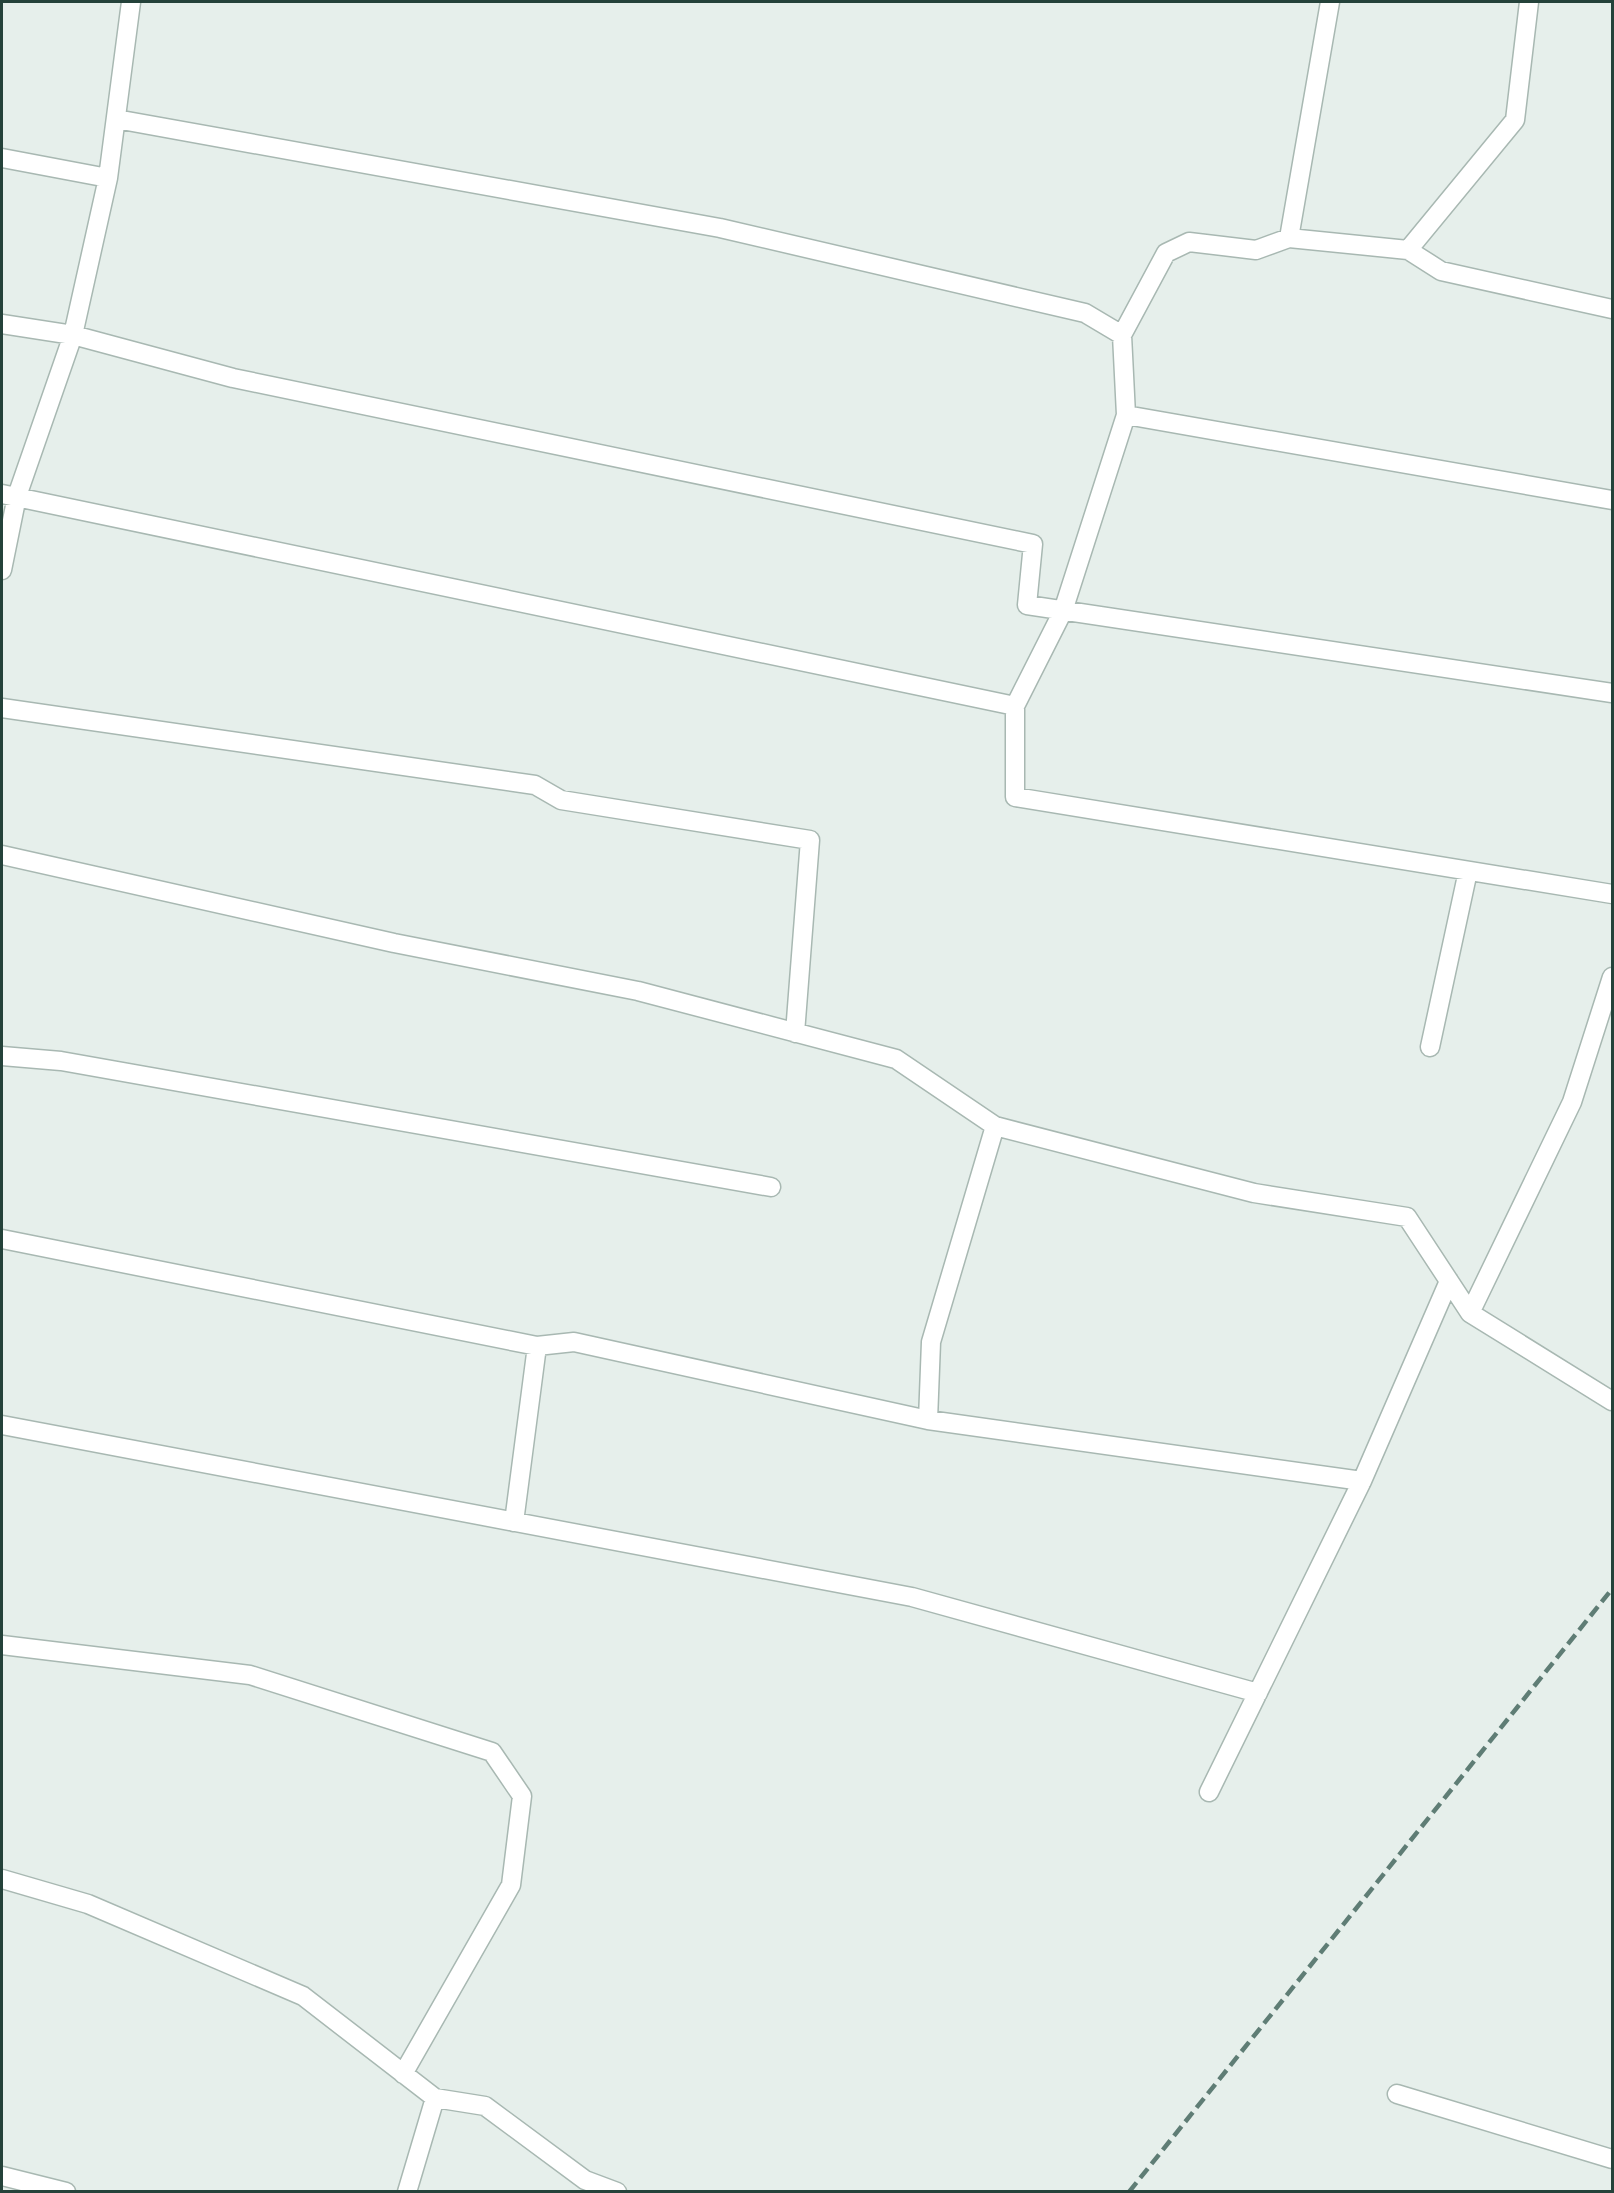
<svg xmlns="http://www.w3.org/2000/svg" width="1614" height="2193" font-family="Commissioner,sans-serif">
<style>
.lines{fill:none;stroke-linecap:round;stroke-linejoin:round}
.street-casing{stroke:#a8b8b2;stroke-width:21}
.street{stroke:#fff;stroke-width:18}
.rail{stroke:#5f7d75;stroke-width:4.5;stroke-dasharray:12 6;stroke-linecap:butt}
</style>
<rect width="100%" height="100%" fill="#e6efeb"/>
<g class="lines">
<g class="street-casing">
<path id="street" d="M116 119 720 228 1085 313 1122 335
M2 158 108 178
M1289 238 1330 2
M1408 250 1515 120 1529 2
M1612 309 1441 271 1408 250 1289 238 1256 250 1189 242 1166 253 1122 335 1126 415 1063 611 1015 706V797L1612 894
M2 324 73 335 233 378 1033 544 1027 605 1612 693
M1126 415 1612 500
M2 494 1015 706
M2 570 17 496 73 335 108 178 131 2
M2 708 535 785 561 800 810 840 795 1033
M2 855 394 943 638 991 896 1059 995 1126 1254 1193 1407 1217 1470 1313 1612 1401
M1430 1047 1468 871
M2 1056 61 1061 771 1187
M2 1239 537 1346 574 1342 928 1420 1362 1481
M1470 1313 1572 1102 1612 977
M928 1420 931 1342 995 1126
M2 1425 912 1597 1258 1693
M514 1522 537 1346
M2 1645 250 1675 492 1752 522 1796 511 1885 403 2074
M1209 1792 1362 1481 1449 1281
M2 1879 88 1904 303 1996 435 2098 407 2192
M1397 2094 1612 2159
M435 2098 485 2106 585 2180 617 2192
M2 2176 66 2192"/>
</g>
<use href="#street" class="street"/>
<path class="rail" d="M1129 2192 1612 1589"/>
</g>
<rect width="1614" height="2193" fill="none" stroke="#24423a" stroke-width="6"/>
</svg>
